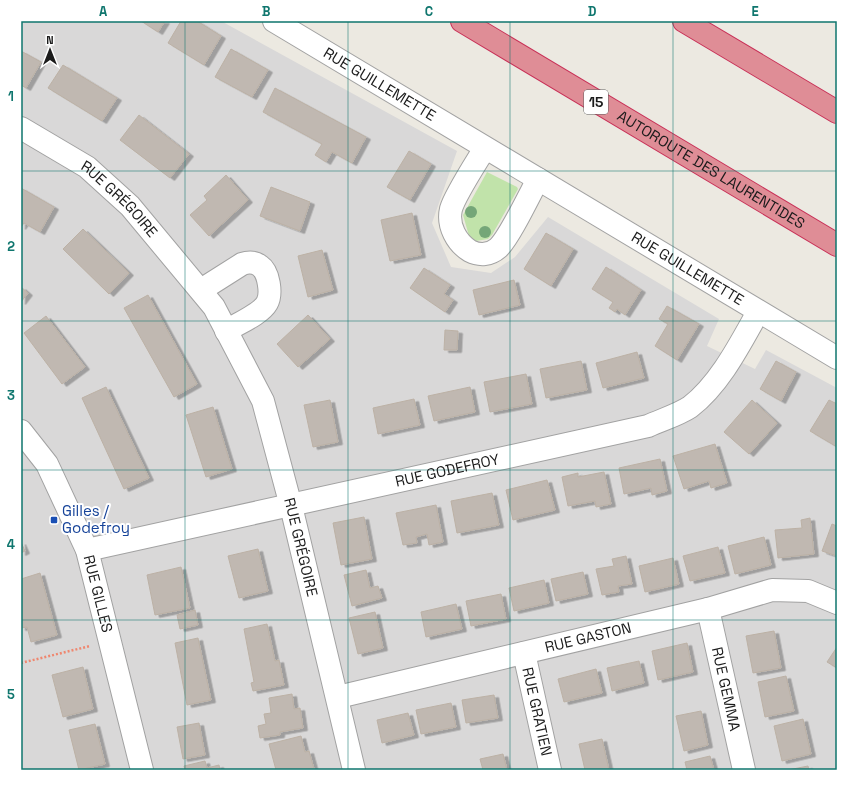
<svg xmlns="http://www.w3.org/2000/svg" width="858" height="791" font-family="'Space Grotesk',sans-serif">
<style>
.residential{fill:#d9d8d8}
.grass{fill:#c1e3aa}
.building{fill:#c0b8b1;stroke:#bcb1a5;filter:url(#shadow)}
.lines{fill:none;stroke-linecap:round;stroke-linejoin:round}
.street-casing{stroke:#a2a2a2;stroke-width:24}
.highway-casing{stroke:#c83057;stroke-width:24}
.path{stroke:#ef876f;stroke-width:2.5;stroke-dasharray:2 2;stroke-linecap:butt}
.street{stroke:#fff;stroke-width:22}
.highway{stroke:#df8d96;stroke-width:22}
.tree{fill:#75a678}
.grid{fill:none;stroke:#0f766e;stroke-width:1;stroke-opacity:0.55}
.transit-dot{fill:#1a4fb4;stroke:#fff;stroke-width:1.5}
.labels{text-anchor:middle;stroke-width:4;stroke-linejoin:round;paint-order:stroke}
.shield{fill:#fff;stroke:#5f5f5f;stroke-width:1}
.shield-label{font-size:14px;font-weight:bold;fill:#1b1b1b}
.street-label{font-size:15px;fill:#1b1b1b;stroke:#fff}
.transit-label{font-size:15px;fill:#164399;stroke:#fff;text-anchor:start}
.neatline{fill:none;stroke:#0f766e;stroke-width:1.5}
.grid-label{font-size:13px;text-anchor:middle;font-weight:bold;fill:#0f766e}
</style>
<defs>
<filter id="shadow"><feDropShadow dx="4.5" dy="2.5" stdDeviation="0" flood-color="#0004"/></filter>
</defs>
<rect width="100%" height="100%" fill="#ece9e1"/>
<path class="residential" d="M21 21H221L457 151 432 223 451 267 491 273 515 257 548 217 719 319 707 346 755 369 766 350 837 388V770H21Z"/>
<path class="grass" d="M487 172 517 187 518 189 492 235 488 239 476 241 469 236 463 215Z"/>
<path class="building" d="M141 21H165L158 32Z
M181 21H197L221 36 204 65 168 43Z
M231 49 268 70 252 97 215 77Z
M21 51 41 62 26 88 21 85Z
M63 65 117 98 102 121 48 88Z
M275 88 366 137 352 163 332 152 326 162 315 155 322 144 263 112Z
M139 115 189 154 170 178 120 140Z
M409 151 431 164 410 200 387 187Z
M226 175 248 200 209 236 190 215 207 200 204 196Z
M271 187 310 202 300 231 260 216Z
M21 188 54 207 40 232 24 223 21 227Z
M412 213 421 255 390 261 381 220Z
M83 229 129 273 109 294 63 249Z
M546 233 573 249 551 286 524 269Z
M322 250 333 290 308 297 298 256Z
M606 267 641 290 625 315 617 309 615 312 609 308 613 302 592 289Z
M424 268 450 285 444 294 453 300 445 312 410 288Z
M514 280 520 305 479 315 473 290Z
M21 287 28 293 21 302Z
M148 295 197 384 174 397 124 308Z
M667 306 699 324 677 360 655 346 668 324 659 319Z
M308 315 330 339 298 367 277 344Z
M46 316 85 367 62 384 24 333Z
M445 330 458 331 457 350H444Z
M637 352 644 378 603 388 596 363Z
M581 361 587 390 546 398 540 369Z
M776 361 796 372 781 401 760 389Z
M526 374 532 404 490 412 484 382Z
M106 387 149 478 124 489 82 398Z
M470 387 475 412 434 421 428 396Z
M414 399 420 425 378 434 373 408Z
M330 400 338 442 313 447 304 405Z
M752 400 777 423 749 454 724 432Z
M829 400 837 404V447L810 431Z
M213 407 232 469 206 477 186 415Z
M715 444 727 483 711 488 709 481 684 489 673 456Z
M660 459 667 491 652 495 651 488 624 494 619 468Z
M604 472 611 504 596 507 595 501 568 506 562 477 578 473V477Z
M547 480 555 510 513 520 506 490Z
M492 493 499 525 457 533 451 501Z
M436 505 443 542 429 545 427 534 416 537 417 543 403 545 396 513Z
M364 517 372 559 341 565 333 523Z
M810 518 814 554 778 558 775 530 802 528 801 520Z
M832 524 837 526V556L822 551Z
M764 537 771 565 735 574 728 546Z
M21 542 25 551 21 553Z
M718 547 725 573 690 581 683 556Z
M258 549 268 591 239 598 228 556Z
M626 556 632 584 618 586 619 592 602 595 596 569 614 566 612 559Z
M673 558 679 584 645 592 639 566Z
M181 567 190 608 155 615 147 575Z
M366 570 370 588 378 586 382 598 352 606 344 575Z
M583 572 588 594 556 601 551 579Z
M40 573 57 635 31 642 27 627 21 628V579Z
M544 580 549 603 514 611 509 588Z
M501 594 506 619 471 626 466 601Z
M456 604 462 629 426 637 421 612Z
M195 610 198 625 180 629 177 615Z
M375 612 383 648 358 654 349 618Z
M267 624 275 661 279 660 284 685 253 691 251 683 254 682 244 629Z
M774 631 781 668 753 673 746 636Z
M198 638 211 700 187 705 175 643Z
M687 643 693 672 658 680 652 651Z
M837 647V668L827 662Z
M639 661 644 683 612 691 607 668Z
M83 667 93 709 63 717 52 675Z
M596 669 602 693 564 702 558 679Z
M786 676 794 711 765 717 758 682Z
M292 694 294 709 300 708 303 728 280 732V735L260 738 258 726 266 724 264 714 271 713 269 698Z
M494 695 498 718 466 723 462 700Z
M451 703 456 727 421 734 416 710Z
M701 711 708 745 684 751 676 716Z
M408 713 414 735 382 743 377 720Z
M803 719 811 754 782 761 774 726Z
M199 723 205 755 183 759 177 727Z
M95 724 105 764 79 770 69 730Z
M301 736 305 752 309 751 314 769 276 770 269 744Z
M602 739 609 770H585L579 744Z
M503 754 507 770H483L480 759Z
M710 756 714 770H687L685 762Z
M205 761 207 768 219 765 220 770H185L184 766Z
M808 766 809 770H788Z"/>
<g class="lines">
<g class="street-casing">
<g id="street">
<path id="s1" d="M274 21 837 358"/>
<path id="s2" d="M21 128 87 167 130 206 214 307 263 401 291 506 354 770"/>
<path d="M485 148C476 163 455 195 451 209 447 226 457 243 470 251 480 256 490 255 498 248 509 238 530 194 538 179"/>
<path d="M201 290 242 264C248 262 255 262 260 266 269 272 272 294 267 303 261 314 237 324 226 331"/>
<path id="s3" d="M21 431 47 464 87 550 142 770"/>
<path id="s4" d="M87 550 648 426C661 420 678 415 690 407 720 384 740 344 758 312"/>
<path id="s5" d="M708 609 744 770"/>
<path id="s6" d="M524 653 550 770"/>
<path id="s7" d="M338 697 708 609 772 590 808 591 837 603"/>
</g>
</g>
<g class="highway-casing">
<g id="highway">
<path id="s8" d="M462 21 837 245"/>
<path d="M684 21 837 112"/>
</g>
</g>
<path class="path" d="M21 663 90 646"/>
<use href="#street" class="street"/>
<use href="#highway" class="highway"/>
</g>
<g class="tree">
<circle cx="471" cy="212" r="6"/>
<circle cx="485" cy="232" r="6"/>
</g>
<path class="grid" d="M185 21V770M348 21V770M510 21V770M673 21V770M21 171H837M21 321H837M21 470H837M21 620H837"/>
<rect class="transit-dot" x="50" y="516" width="8" height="8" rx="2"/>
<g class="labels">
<rect class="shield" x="584" y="90" width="24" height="24" rx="3"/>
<g class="shield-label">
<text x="596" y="107">15</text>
</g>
<g class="street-label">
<text dy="5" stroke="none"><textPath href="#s1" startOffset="123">RUE GUILLEMETTE</textPath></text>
<text dy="5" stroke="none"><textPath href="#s8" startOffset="290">AUTOROUTE DES LAURENTIDES</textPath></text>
<text dy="5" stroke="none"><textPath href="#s2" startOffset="122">RUE GRÉGOIRE</textPath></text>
<text dy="5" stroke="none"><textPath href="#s1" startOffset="482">RUE GUILLEMETTE</textPath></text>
<text dy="5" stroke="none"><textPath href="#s4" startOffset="369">RUE GODEFROY</textPath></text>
<text dy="5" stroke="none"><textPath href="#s2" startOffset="523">RUE GRÉGOIRE</textPath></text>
<text dy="5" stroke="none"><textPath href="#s3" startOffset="182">RUE GILLES</textPath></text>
<text dy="5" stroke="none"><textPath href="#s7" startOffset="257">RUE GASTON</textPath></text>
<text dy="5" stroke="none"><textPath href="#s5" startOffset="82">RUE GEMMA</textPath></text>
<text dy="5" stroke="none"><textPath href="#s6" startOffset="60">RUE GRATIEN</textPath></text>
</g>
<g class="transit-label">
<text x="62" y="516">Gilles /<tspan x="62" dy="17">Godefroy</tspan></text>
</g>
</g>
<rect width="858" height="791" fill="none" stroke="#ffffff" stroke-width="44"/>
<g transform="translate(50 50)" stroke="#ffffff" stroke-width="3" paint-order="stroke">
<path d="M0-3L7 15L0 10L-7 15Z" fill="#1b1b1b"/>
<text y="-6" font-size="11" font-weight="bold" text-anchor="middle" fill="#1b1b1b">N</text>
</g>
<rect x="22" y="22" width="814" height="747" class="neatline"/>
<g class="grid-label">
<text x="103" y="16">A</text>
<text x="266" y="16">B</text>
<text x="429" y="16">C</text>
<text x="592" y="16">D</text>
<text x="755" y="16">E</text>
<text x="11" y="101">1</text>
<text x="11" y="251">2</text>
<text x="11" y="400">3</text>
<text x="11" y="549">4</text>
<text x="11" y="699">5</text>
</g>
</svg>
